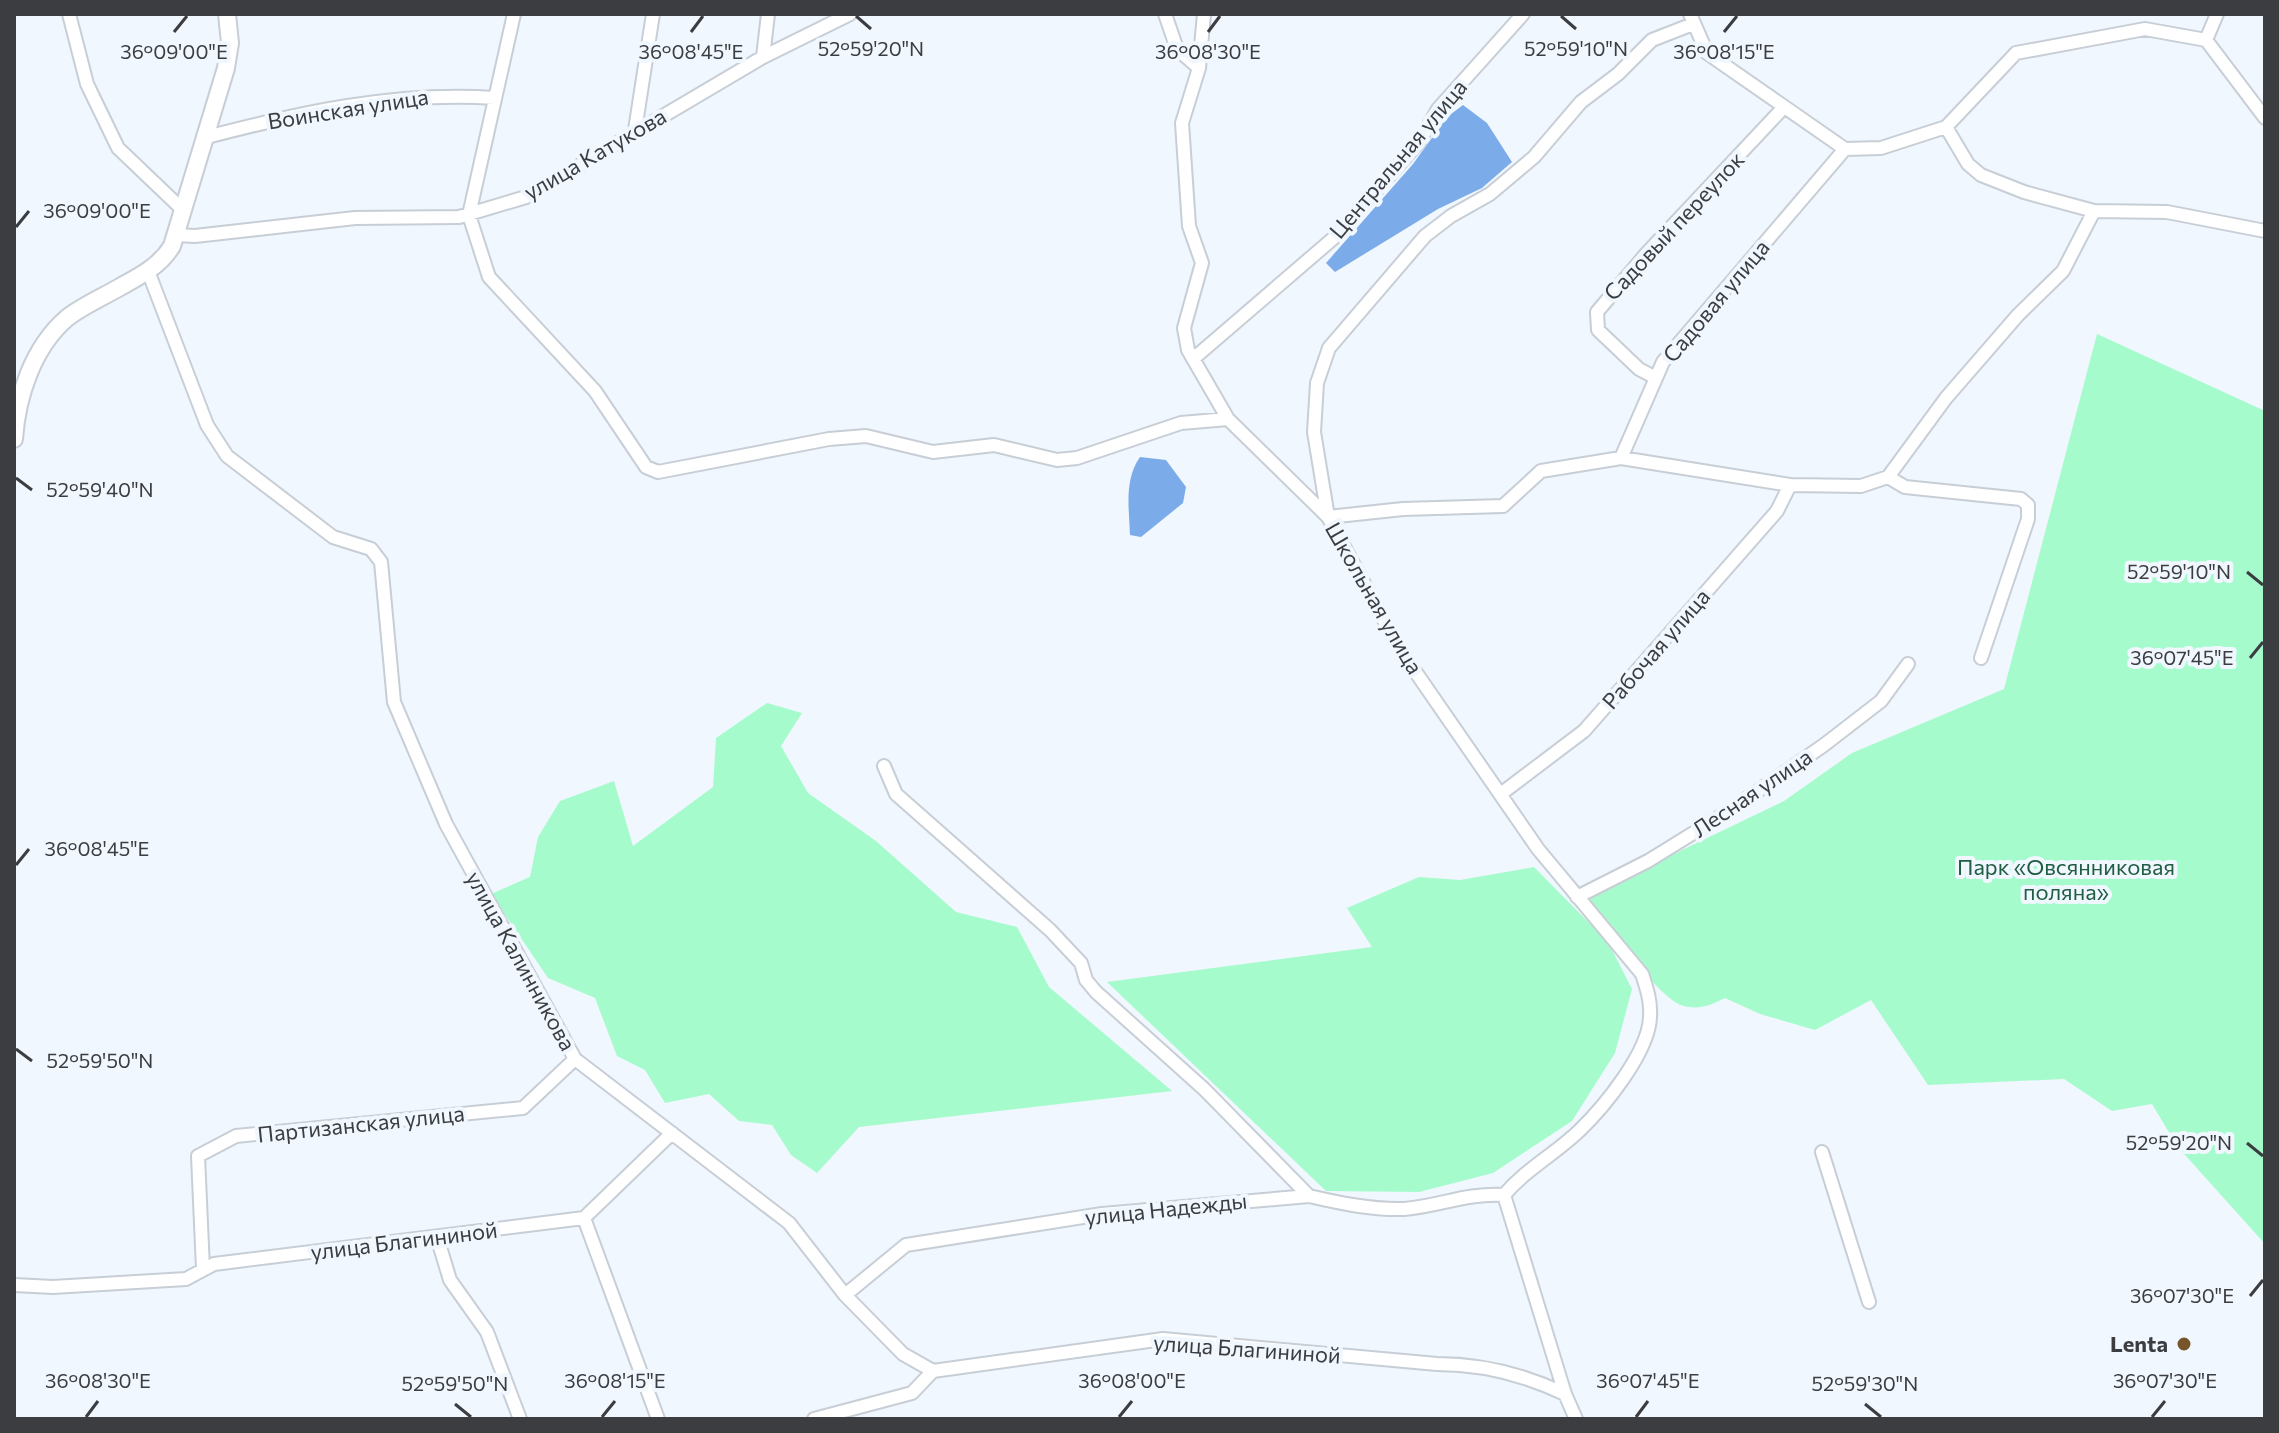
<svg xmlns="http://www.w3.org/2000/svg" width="2279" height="1433" font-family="Commissioner,sans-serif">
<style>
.green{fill:#a6fbcd}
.water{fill:#7bace9}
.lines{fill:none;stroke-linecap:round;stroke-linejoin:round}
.minor-casing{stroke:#c8ced5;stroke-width:16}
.major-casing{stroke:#c8ced5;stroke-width:20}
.minor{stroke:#fff;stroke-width:12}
.major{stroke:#fff;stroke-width:16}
.ticks{fill:none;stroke:#3b3d40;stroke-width:3}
.poi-dot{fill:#76552b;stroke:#f0f7fe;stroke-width:3}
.labels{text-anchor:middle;stroke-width:8;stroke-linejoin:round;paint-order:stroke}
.street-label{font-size:22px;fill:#3b3d40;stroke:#f0f7fe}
.park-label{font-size:22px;fill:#205e42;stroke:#f0f7fe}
.poi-label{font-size:22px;font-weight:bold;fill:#3b3d40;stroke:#f0f7fe;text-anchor:end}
.ticks-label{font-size:20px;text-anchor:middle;fill:#3b3d40;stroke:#f0f7fe;stroke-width:8;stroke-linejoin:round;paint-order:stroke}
</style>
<rect width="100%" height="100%" fill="#f0f7fe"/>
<path class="green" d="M2097 334 2265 411V1244L2177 1146 2152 1104 2112 1111 2064 1079 1928 1085 1871 1000 1815 1030 1760 1014 1725 998C1711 1005 1700 1010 1684 1006 1658 1000 1604 919 1586 896L1784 801 1852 753 2004 689Z
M767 703 802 713 781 746 808 793 876 841 956 912 1017 927 1049 987 1172 1091 859 1127 817 1173 791 1155 772 1125 739 1121 709 1094 665 1103 645 1070 617 1056 595 998 548 978 491 894 530 877 538 837 560 801 614 781 633 846 713 787 716 738Z
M1534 867 1608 942 1632 989 1615 1053 1572 1121 1493 1173 1419 1192 1326 1191 1107 982 1372 947 1347 908 1419 877 1460 880Z"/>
<path class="water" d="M1463 105 1487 123 1512 162 1482 188 1438 209 1335 272 1326 263 1413 164 1447 117Z
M1140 457 1166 460 1186 487 1183 503 1141 537 1130 535C1129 508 1124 480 1140 457Z"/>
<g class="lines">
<g class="minor-casing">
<path id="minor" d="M69 14 87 84 118 148 184 211
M514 14 469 215 489 277 595 391 646 467 658 472 829 439 866 436 933 452 994 445 1057 460 1077 458 1181 423 1228 419
M1165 14 1177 49 1199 68 1182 123 1189 226 1202 263 1184 328 1188 350 1228 419 1328 517 1399 648 1538 849 1642 974C1647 989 1651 1001 1650 1017 1649 1052 1604 1107 1579 1131 1555 1154 1526 1169 1504 1195
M1690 14 1707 53 1845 149
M1693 24 1652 40 1618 74 1581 102 1534 157 1490 194 1451 216 1425 236 1329 348 1317 383 1314 432 1328 517 1403 509 1503 506 1541 471 1621 458 1790 485 1861 486 1888 477 1905 487 2021 499 2028 505V519L1981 658
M2206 40 2217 14
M763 57 768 14
M1199 68 1204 14
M1946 127 1968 164 1981 175 2024 192 2094 211 2167 212 2265 231
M635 130 653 14
M203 138C298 113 396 91 495 98
M177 235 195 236 355 218 459 217 526 197 763 57 850 14
M148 271 207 425 227 456 333 537 371 549 381 562 394 702 446 824 575 1059 789 1223 845 1295 903 1354 933 1371
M1193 359 1336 236 1419 142 1438 109 1523 14
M1656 378 1639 369 1598 330 1597 312 1646 254 1784 107
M1621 458 1663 362 1845 149 1881 148 1946 127 2016 53 2145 29 2206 40 2265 118
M1888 477 1946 398 2018 315 2063 271 2094 211
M884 766 896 794 1050 930 1081 963 1086 980 1096 992 1204 1089 1309 1196
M1502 793 1584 731 1777 511 1790 485
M1577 897 1648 861 1729 811 1824 745 1881 701 1908 664
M1822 1152 1869 1302
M1504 1195 1565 1394 1576 1419
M584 1218 672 1133
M437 1237 450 1280 487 1332 520 1419
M203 1269 198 1156 236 1136 523 1108 575 1059
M14 1285 53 1287 186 1279 214 1264 584 1218 658 1419
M845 1295 906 1245 1102 1214 1309 1196C1339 1203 1372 1210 1404 1209 1441 1206 1464 1193 1504 1195
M814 1419 912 1393 933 1371 1163 1339 1437 1364C1483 1364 1523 1374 1565 1394"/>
</g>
<g class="major-casing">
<path id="major" d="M14 439C17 396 33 347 67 318 82 306 103 297 120 287 140 276 160 266 172 246L226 68 230 43 227 14"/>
</g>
<use href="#minor" class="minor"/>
<use href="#major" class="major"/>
</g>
<path class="ticks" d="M856 16 871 29M1561 16 1576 29M174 32 187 16M691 32 703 16M1208 32 1220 16M1724 32 1737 16M16 227 29 211M16 478 32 490M2247 572 2263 585M2250 658 2263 642M16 865 29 849M16 1049 32 1061M2247 1143 2263 1156M2250 1296 2263 1280M455 1404 471 1417M1865 1404 1881 1417M86 1417 98 1401M602 1417 615 1401M1119 1417 1132 1401M1636 1417 1648 1401M2152 1417 2165 1401"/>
<circle class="poi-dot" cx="2184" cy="1344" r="8"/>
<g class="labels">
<g class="street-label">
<text transform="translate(348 109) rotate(-9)" y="8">Воинская улица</text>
<text transform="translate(595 154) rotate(-30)" y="8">улица Катукова</text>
<text transform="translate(1398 159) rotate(-50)" y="8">Центральная улица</text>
<text transform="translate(1674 226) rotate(-47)" y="8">Садовый переулок</text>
<text transform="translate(1716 301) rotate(-50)" y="8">Садовая улица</text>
<text transform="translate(1374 598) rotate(60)" y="8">Школьная улица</text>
<text transform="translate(1656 649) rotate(-49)" y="8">Рабочая улица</text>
<text transform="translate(1752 793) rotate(-34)" y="8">Лесная улица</text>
<text transform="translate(521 961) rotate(61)" y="8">улица Калинникова</text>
<text transform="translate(361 1124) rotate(-6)" y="8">Партизанская улица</text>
<text transform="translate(1166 1209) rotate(-6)" y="8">улица Надежды</text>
<text transform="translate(404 1241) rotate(-7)" y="8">улица Благининой</text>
<text transform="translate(1247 1349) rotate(4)" y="8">улица Благининой</text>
</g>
<g class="park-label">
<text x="2066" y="875">Парк «Овсянниковая<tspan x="2066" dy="25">поляна»</tspan></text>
</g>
<g class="poi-label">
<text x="2168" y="1352">Lenta</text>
</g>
</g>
<g class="ticks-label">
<text x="871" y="56">52°59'20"N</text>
<text x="1576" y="56">52°59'10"N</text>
<text x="174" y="59">36°09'00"E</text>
<text x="691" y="59">36°08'45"E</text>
<text x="1208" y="59">36°08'30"E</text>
<text x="1724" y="59">36°08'15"E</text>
<text x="97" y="218">36°09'00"E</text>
<text x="100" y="497">52°59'40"N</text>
<text x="2179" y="579">52°59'10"N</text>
<text x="2182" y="665">36°07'45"E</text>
<text x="97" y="856">36°08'45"E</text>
<text x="100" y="1068">52°59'50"N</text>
<text x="2179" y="1150">52°59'20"N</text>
<text x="2182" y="1303">36°07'30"E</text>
<text x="98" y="1388">36°08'30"E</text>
<text x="615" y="1388">36°08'15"E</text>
<text x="1132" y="1388">36°08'00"E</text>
<text x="1648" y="1388">36°07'45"E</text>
<text x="2165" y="1388">36°07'30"E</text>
<text x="455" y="1391">52°59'50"N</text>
<text x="1865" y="1391">52°59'30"N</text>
</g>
<rect width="2279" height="1433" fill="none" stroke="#3b3d40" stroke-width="32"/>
</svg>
